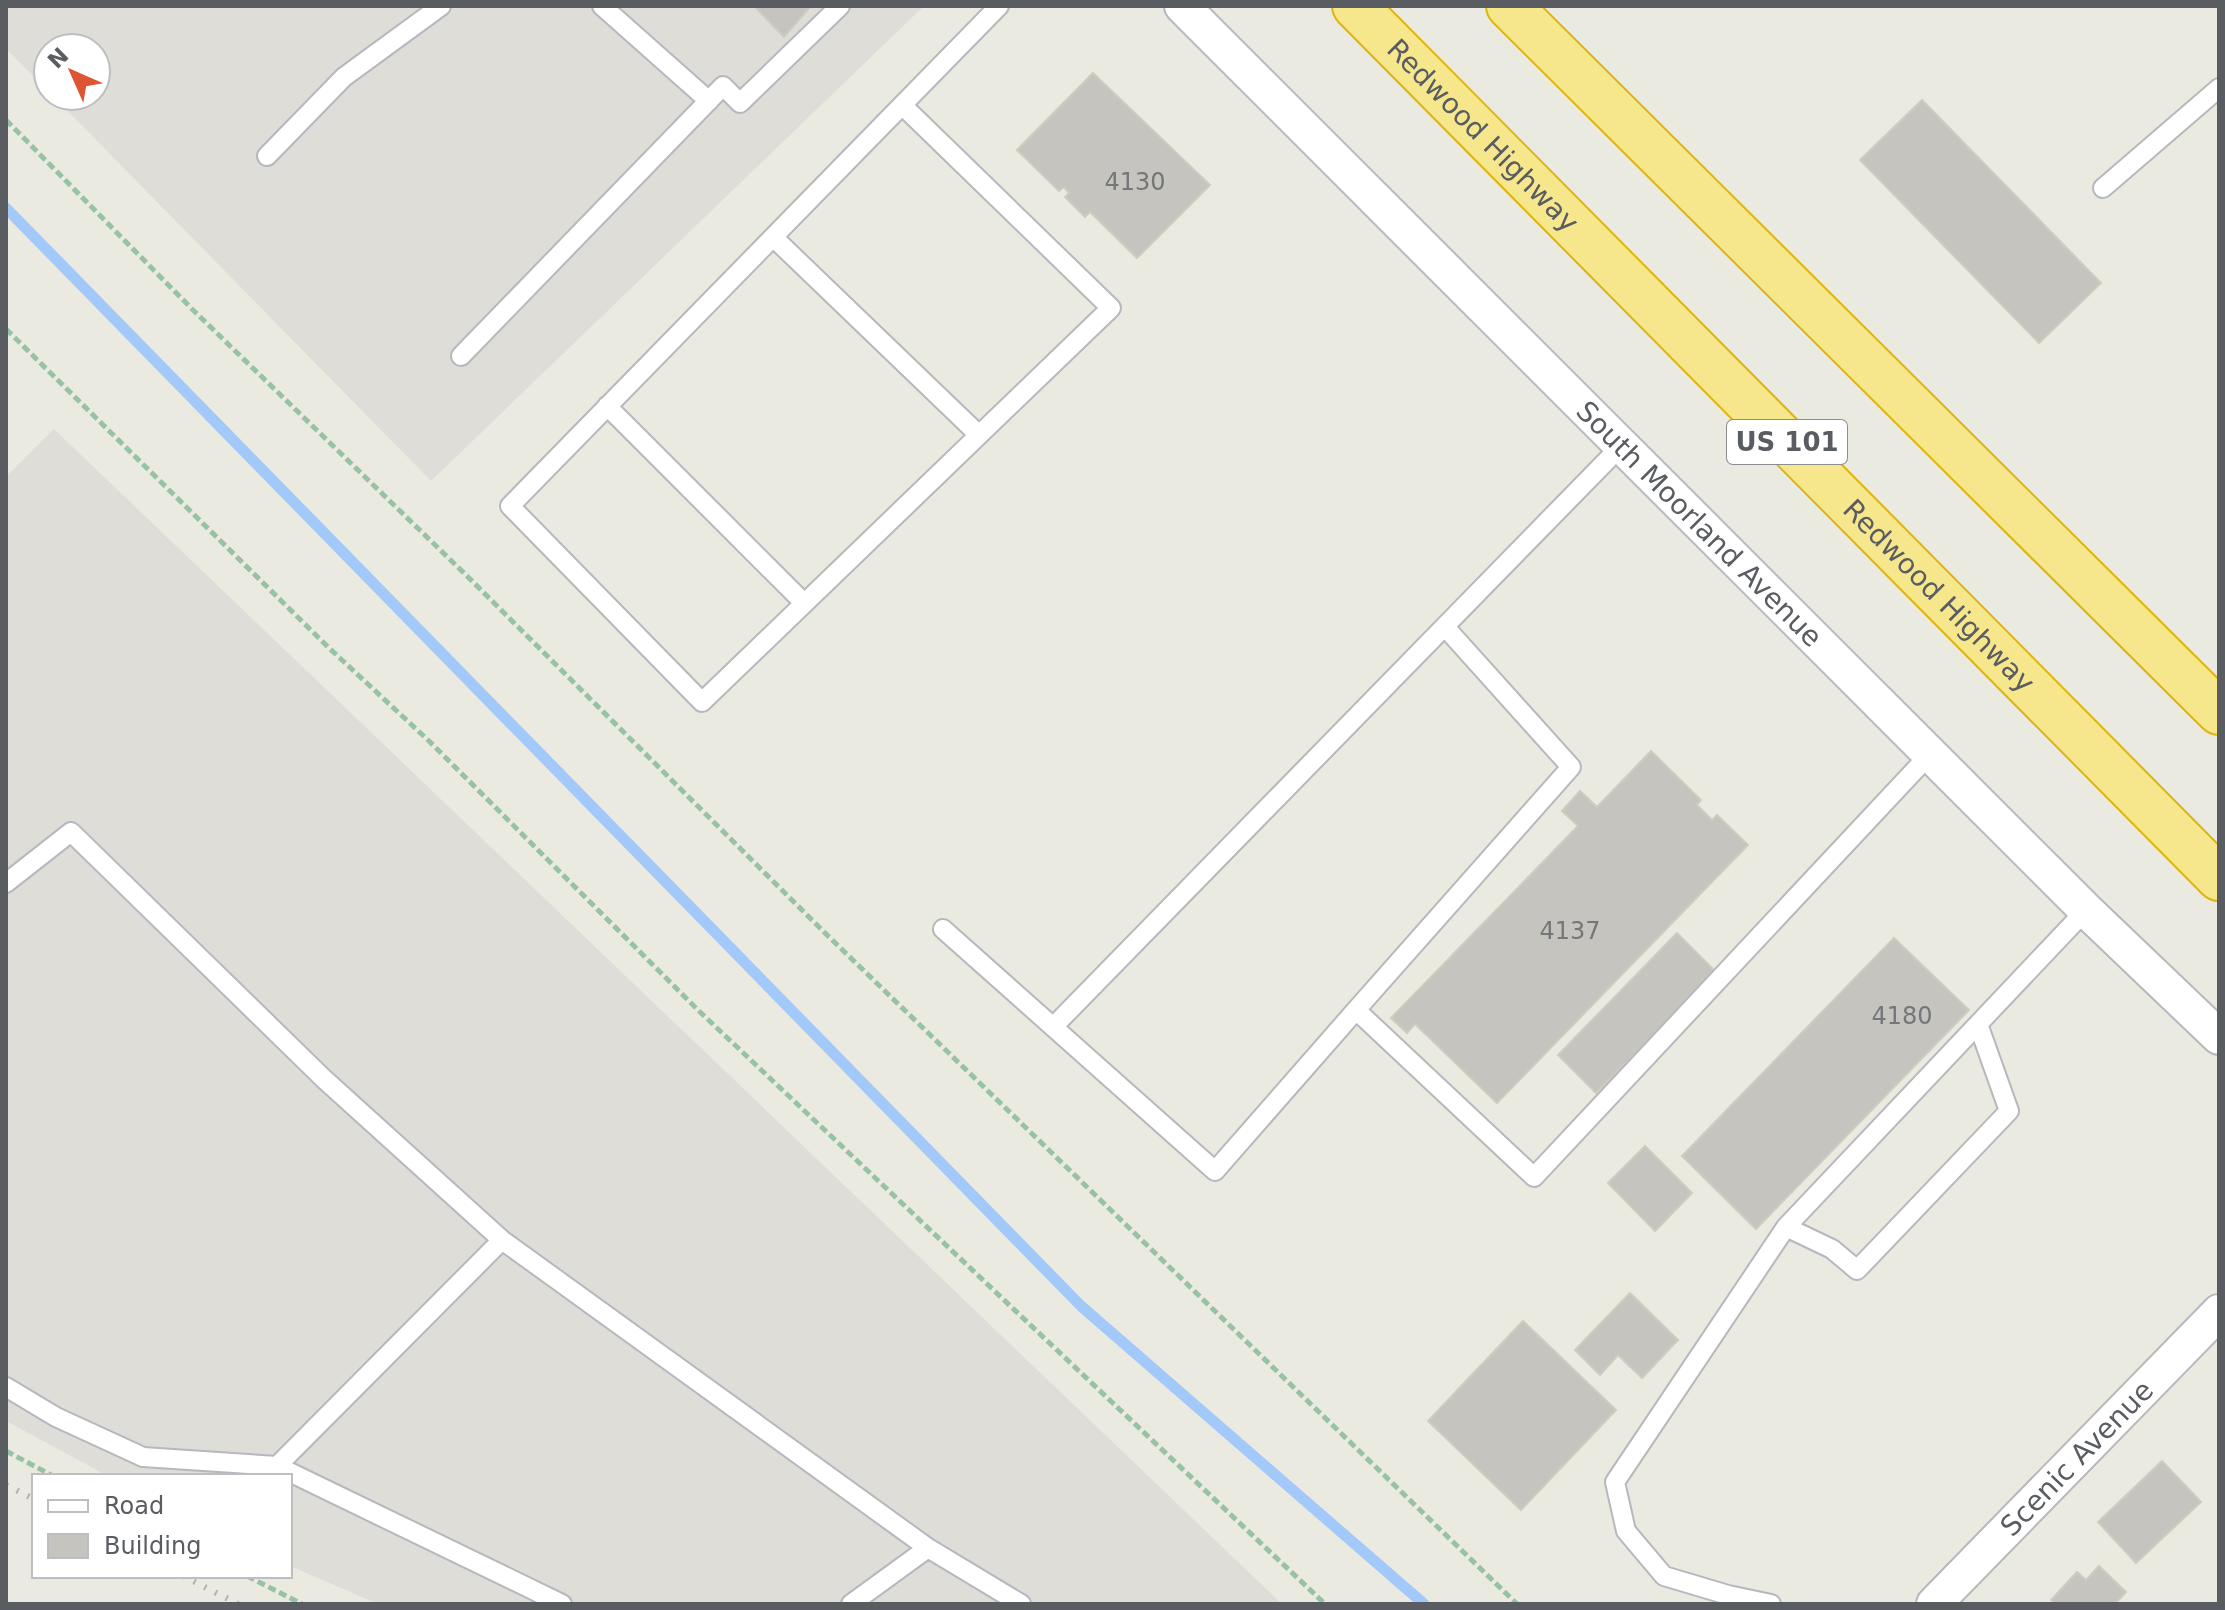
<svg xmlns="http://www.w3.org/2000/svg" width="2225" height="1610" font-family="'DejaVu Sans',sans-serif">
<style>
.industrial{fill:#dfddd8}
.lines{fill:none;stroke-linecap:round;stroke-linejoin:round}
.stream{stroke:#a2c9f9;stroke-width:11}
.building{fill:#c6c4be;stroke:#cfccbf;stroke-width:2}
.service-casing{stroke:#b6b8bd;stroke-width:22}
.minor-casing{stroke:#b6b8bd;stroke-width:38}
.motorway-casing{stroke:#deb50e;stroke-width:48}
.path{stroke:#98c2a8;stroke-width:5;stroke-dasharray:8 4;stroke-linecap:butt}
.service{stroke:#fff;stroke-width:18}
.minor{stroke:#fff;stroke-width:34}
.motorway{stroke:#f6e78d;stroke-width:44}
.rail{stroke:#b1b2b2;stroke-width:6;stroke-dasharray:2 10;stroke-linecap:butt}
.labels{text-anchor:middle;stroke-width:8;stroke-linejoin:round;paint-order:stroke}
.number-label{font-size:24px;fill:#747678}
.shield{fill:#fff;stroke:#8b8d90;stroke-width:2}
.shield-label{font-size:26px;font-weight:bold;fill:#595c61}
.street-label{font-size:28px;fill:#595c61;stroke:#fff}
</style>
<rect width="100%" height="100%" fill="#ebeae0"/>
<path class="industrial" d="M6 6H924L431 481 53 96H96V48H48V91L6 49Z
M54 429 1282 1604H378L290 1566V1476H108L6 1421V477Z"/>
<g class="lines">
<path class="stream" d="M6 208 1081 1306 1424 1604"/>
</g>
<path class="building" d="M754 6H811L784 37Z
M1093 73 1210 185 1137 258 1090 212 1085 217 1065 197 1069 193 1064 187 1059 191 1017 150Z
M1922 100 2101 283 2039 343 1860 160Z
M1651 751 1701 800 1697 805 1712 820 1717 815 1748 845 1497 1103 1415 1024 1407 1033 1391 1018 1578 826 1562 811 1580 791 1597 807Z
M1677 933 1716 972 1596 1093 1558 1055Z
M1894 938 1969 1010 1756 1229 1682 1156Z
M1645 1146 1692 1193 1655 1231 1608 1183Z
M1630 1293 1678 1340 1642 1378 1618 1355 1600 1375 1575 1350Z
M1523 1321 1616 1410 1521 1510 1428 1421Z
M2162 1461 2201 1502 2136 1563 2098 1522Z
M2099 1566 2126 1592 2115 1604H2055L2051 1600 2077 1572 2086 1580Z"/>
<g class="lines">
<g class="service-casing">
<path id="service" d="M602 6 709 101
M902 105 1111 308 702 702 510 506C673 339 836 172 999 6
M267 156 344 77 441 6
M2103 188 2219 88
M773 237 979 435
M461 356 723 86 740 103 840 6
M607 406 804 603
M6 883 71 832 324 1079 502 1240 928 1548 1021 1604
M943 929 1215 1171 1356 1010 1534 1177 1930 754
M1356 1010 1571 767 1446 628
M1053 1027 1622 445
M1786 1227 1832 1249 1857 1270 2009 1111 1978 1024
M6 1387 56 1417 143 1457 277 1466 562 1604
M277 1466 502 1240
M851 1604 928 1548
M1771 1604 1728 1595 1664 1576 1626 1531 1615 1482 1786 1227 2086 910"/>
</g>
<g class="minor-casing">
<g id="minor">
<path id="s1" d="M1182 6 2086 910 2219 1037"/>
<path id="s2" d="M1934 1604 2219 1312"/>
</g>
</g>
<g class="motorway-casing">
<g id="motorway">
<path id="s3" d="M1355 6 2219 878"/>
<path d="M1509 6 2219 712"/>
</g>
</g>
<path class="path" d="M6 120 192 309 466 575 824 932 1517 1604
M6 329 328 647 428 740 699 1011 1325 1604
M6 1451 53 1476
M247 1576 302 1604"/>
<use href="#service" class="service"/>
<use href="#minor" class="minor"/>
<use href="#motorway" class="motorway"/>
<path class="rail" d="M6 1485 34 1499
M183 1576 238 1604"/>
</g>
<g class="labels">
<g class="number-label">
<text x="1135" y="190">4130</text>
<text x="1570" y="939">4137</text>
<text x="1902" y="1024">4180</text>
</g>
<rect class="shield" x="1727" y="420" width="120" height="44" rx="6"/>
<g class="shield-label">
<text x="1787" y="451">US 101</text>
</g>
<g class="street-label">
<text dy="10" stroke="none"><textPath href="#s3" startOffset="182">Redwood Highway</textPath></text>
<text dy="10" stroke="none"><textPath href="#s1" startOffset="732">South Moorland Avenue</textPath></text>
<text dy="10" stroke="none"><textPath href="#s3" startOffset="830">Redwood Highway</textPath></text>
<text dy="10" stroke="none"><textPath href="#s2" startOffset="204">Scenic Avenue</textPath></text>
</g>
</g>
<rect width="2225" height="1610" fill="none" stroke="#595c61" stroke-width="16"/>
<rect x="32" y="1474" width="260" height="104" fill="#ffffff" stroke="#bdbec0" stroke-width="2"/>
<rect x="48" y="1500" width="40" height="12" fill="#ffffff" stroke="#bdbec0" stroke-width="2"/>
<text x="104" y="1514" font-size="24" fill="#595c61">Road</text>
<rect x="48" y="1534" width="40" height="24" fill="#c6c4be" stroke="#bdbec0" stroke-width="2"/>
<text x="104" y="1554" font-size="24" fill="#595c61">Building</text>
<g transform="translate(72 72) rotate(315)"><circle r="38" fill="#ffffff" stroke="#bdbec0" stroke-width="2"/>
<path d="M0-6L14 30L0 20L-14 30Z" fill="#de5534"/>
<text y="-12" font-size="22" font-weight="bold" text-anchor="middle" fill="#595c61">N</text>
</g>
</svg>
